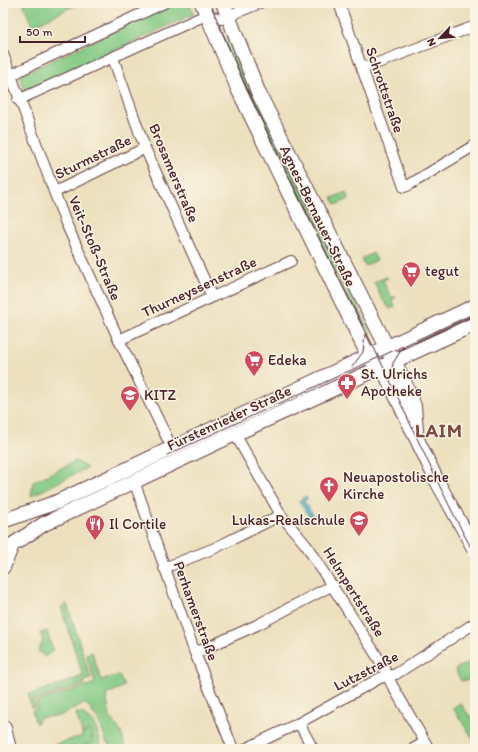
<svg xmlns="http://www.w3.org/2000/svg" width="478" height="752" font-family="Itim,sans-serif">
<style>
.green{fill:#84ca85;stroke:#677458}
.garden{fill:url(#garden-dots);stroke:#677458}
.water{fill:url(#water-waves);stroke:#4c6c7c}
.lines{fill:none;stroke-linecap:round;stroke-linejoin:round}
.street-casing{stroke:#623c41;stroke-width:12}
.secondary-casing{stroke:#623c41;stroke-width:16}
.primary-casing{stroke:#623c41;stroke-width:18}
.street{stroke:#fff;stroke-width:10}
.secondary{stroke:#fff;stroke-width:14}
.primary{stroke:#fff;stroke-width:16}
.tram{stroke:#4a1f2b;stroke-width:1}
.labels{text-anchor:middle;stroke-width:3;stroke-linejoin:round;paint-order:stroke}
.street-label{font-size:15px;fill:#4a1f2b;stroke:#fcf5e5}
.poi-label{font-size:15px;fill:#4a1f2b;stroke:#fcf5e5;text-anchor:start}
.district-label{font-size:19px;font-weight:bold;letter-spacing:1px;fill:#7e4a42;stroke:#fcf5e5}
</style>
<defs>
<pattern id="garden-dots" width="8" height="8" patternUnits="userSpaceOnUse"><rect width="8" height="8" fill="#84ca85"/><path d="M2 2h.1M6 6h.1" fill="none" stroke="#74ad73" stroke-width="1.8" stroke-linecap="round"/></pattern>
<pattern id="water-waves" width="16" height="10" patternUnits="userSpaceOnUse"><rect width="16" height="10" fill="#4fbacc"/><path d="M0 5q4-4 8 0t8 0" fill="none" stroke="#4497a6"/></pattern>
</defs>
<rect width="100%" height="100%" fill="#fcf5e5"/>
<filter id="ink" filterUnits="userSpaceOnUse"><feTurbulence type="fractalNoise" baseFrequency=".025" numOctaves="2"/><feDisplacementMap in="SourceGraphic" scale="8" xChannelSelector="R" yChannelSelector="G"/><feConvolveMatrix kernelMatrix="1 2 1 2 8 2 1 2 1" color-interpolation-filters="sRGB"/></filter>
<filter id="wash" filterUnits="userSpaceOnUse"><feTurbulence type="fractalNoise" baseFrequency=".012" numOctaves="4" result="noise"/><feDisplacementMap in="SourceGraphic" scale="16" xChannelSelector="R" yChannelSelector="G"/><feGaussianBlur stdDeviation="0.9" result="paint"/><feColorMatrix in="noise" values="0 0 0 0 0 0 0 0 0 0 0 0 0 0 0 0 0 1.4 0 .05"/><feComposite in="paint" operator="in"/></filter>
<g filter="url(#wash)">
<rect width="100%" height="100%" fill="#ece0be"/>
<path class="green" d="M23 3H80L32 26Z
M175 3H189L194 14 25 91 19 76Z
M232 36 371 333 366 335 220 40Z
M346 192 349 199 336 205 332 198Z
M373 253 377 260 365 266 361 259Z
M386 277 388 278 383 281 391 297H396L392 300 395 307 390 309 382 299 374 282Z
M475 312V318L402 352 399 346Z
M76 461 87 468 31 496 33 482Z
M47 631 53 650 45 657 38 651 43 641 40 633Z
M92 652 101 680 119 675 124 686 106 695 110 717 121 732 126 749H111L112 746 106 742 100 723 86 703 59 716 41 717 36 724 32 711 37 708 36 702 95 683 86 654Z
M470 662 475 672V682L472 684 468 680 461 681 455 669Z
M460 703 475 723V742L453 708Z
M76 713 84 714 87 719 89 718C97 727 100 737 100 749H74L93 742 90 730 82 733Z"/>
<path class="garden" d="M67 604 91 679 84 681 85 684 33 701 35 707 31 708 28 695 83 676 61 607Z
M90 730 93 742 74 749H50V746L82 736V733Z"/>
<path class="water" d="M306 496 308 498 304 501 316 519 312 521 299 501Z"/>
</g>
<g filter="url(#ink)">
<g class="lines">
<g class="street-casing">
<path id="street" d="M339 3 404 187 409 185 475 145
M3 54 65 221 119 340 172 448
M113 58 145 148 212 297
M362 69 475 26
M3 80 23 69 164 3
M18 100 206 15 221 19 260 3
M55 192 145 148
M119 340 291 261
M235 434 281 515 306 545 382 664 392 685 429 749
M134 481 195 653 233 749
M164 568 215 548 281 515
M195 653 257 625 333 585
M299 723 313 749
M245 749 299 723 380 678 396 674 475 623
M413 749 425 742"/>
</g>
<g class="secondary-casing">
<path id="secondary" d="M202 3 239 91 364 347 368 356 386 375 438 483 475 550
M223 3 259 94 403 379 414 406 416 430
M3 521 57 502 475 306
M3 551 44 524 235 434 475 324
M3 567 12 545"/>
</g>
<g class="primary-casing">
<path id="primary" d="M3 728 8 749"/>
</g>
<use href="#street" class="street"/>
<use href="#secondary" class="secondary"/>
<use href="#primary" class="primary"/>
<path class="tram" d="M210 3C258 122 318 236 375 350 409 418 438 488 475 555
M352 367 363 352 365 334
M391 380 393 363 403 347
M167 455 475 313"/>
</g>
</g>
<defs>
<g id="supermarket-pin" transform="scale(1)"><path d="M0 17L-7.5 6A9.5 9.5 0 1 1 7.5 6Z" fill="#d1495b" stroke="#fcf5e5"/><path d="M-6-5.5h2.5l.6 2H6L4.5 2H-2.5L-4.4-4H-6ZM-1.5 3.2a1.3 1.3 0 1 0 .1 0ZM3 3.2a1.3 1.3 0 1 0 .1 0Z" fill="#fff"/></g>
<g id="pharmacy-pin" transform="scale(1)"><path d="M0 17L-7.5 6A9.5 9.5 0 1 1 7.5 6Z" fill="#d1495b" stroke="#fcf5e5"/><path d="M-2-6h4v4h4v4h-4v4h-4v-4h-4v-4h4Z" fill="#fff"/></g>
<g id="school-pin" transform="scale(1)"><path d="M0 17L-7.5 6A9.5 9.5 0 1 1 7.5 6Z" fill="#d1495b" stroke="#fcf5e5"/><path d="M0-5L7-2L0 1L-7-2ZM-4 1L0 2.5L4 1V4Q0 6-4 4Z" fill="#fff"/></g>
<g id="church-pin" transform="scale(1)"><path d="M0 17L-7.5 6A9.5 9.5 0 1 1 7.5 6Z" fill="#d1495b" stroke="#fcf5e5"/><path d="M-1.2-6h2.4v3.5h3.3v2.4h-3.3V6h-2.4V-.1h-3.3v-2.4h3.3Z" fill="#fff"/></g>
<g id="restaurant-pin" transform="scale(1)"><path d="M0 17L-7.5 6A9.5 9.5 0 1 1 7.5 6Z" fill="#d1495b" stroke="#fcf5e5"/><path d="M-5-6h1v4h1v-4h1v4h1v-4h1v5L-1.5 .5V6h-2V.5L-5-1ZM5-6V6H3V1.5H1.5Q1.5-4 5-6Z" fill="#fff"/></g>
</defs>
<g fill-rule="evenodd">
<use href="#supermarket-pin" x="411" y="271"/>
<use href="#supermarket-pin" x="254" y="360"/>
<use href="#pharmacy-pin" x="347" y="383"/>
<use href="#school-pin" x="130" y="395"/>
<use href="#church-pin" x="329" y="486"/>
<use href="#school-pin" x="359" y="520"/>
<use href="#restaurant-pin" x="95" y="524"/>
</g>
<g class="labels">
<g class="street-label">
<text transform="translate(385 90) rotate(71)" y="5">Schrottstraße</text>
<text transform="translate(93 157) rotate(-26)" y="5">Sturmstraße</text>
<text transform="translate(174 173) rotate(67)" y="5">Brosamerstraße</text>
<text transform="translate(318 216) rotate(64)" y="5">Agnes-Bernauer-Straße</text>
<text transform="translate(95 248) rotate(67)" y="5">Veit-Stoß-Straße</text>
<text transform="translate(199 287) rotate(-25)" y="5">Thurneyssenstraße</text>
<text transform="translate(229 418) rotate(-25)" y="5">Fürstenrieder Straße</text>
<text transform="translate(354 592) rotate(58)" y="5">Helmpertstraße</text>
<text transform="translate(196 611) rotate(70)" y="5">Perhamerstraße</text>
<text transform="translate(366 671) rotate(-27)" y="5">Lutzstraße</text>
</g>
<g class="poi-label">
<text x="425" y="276">tegut</text>
<text x="268" y="365">Edeka</text>
<text x="361" y="379">St. Ulrichs<tspan x="361" dy="17">Apotheke</tspan></text>
<text x="144" y="400">KITZ</text>
<text x="343" y="482">Neuapostolische<tspan x="343" dy="17">Kirche</tspan></text>
<text x="345" y="525" text-anchor="end">Lukas-Realschule</text>
<text x="109" y="529">Il Cortile</text>
</g>
<g class="district-label">
<text x="439" y="437">LAIM</text>
</g>
</g>
<rect width="478" height="752" fill="none" stroke="#fcf5e5" stroke-width="16"/>
<g transform="translate(440 38) rotate(244)" stroke="#fcf5e5" stroke-width="3" paint-order="stroke">
<path d="M0-3L7 15L0 10L-7 15Z" fill="#4a1f2b"/>
<text y="-6" font-size="11" font-weight="bold" text-anchor="middle" fill="#4a1f2b">N</text>
</g>
<path d="M20 36v6h65v-6" fill="none" stroke="#4a1f2b" stroke-width="2"/>
<text x="26" y="36" font-size="12" fill="#4a1f2b" stroke="#fcf5e5" stroke-width="3" paint-order="stroke">50 m</text>
</svg>
